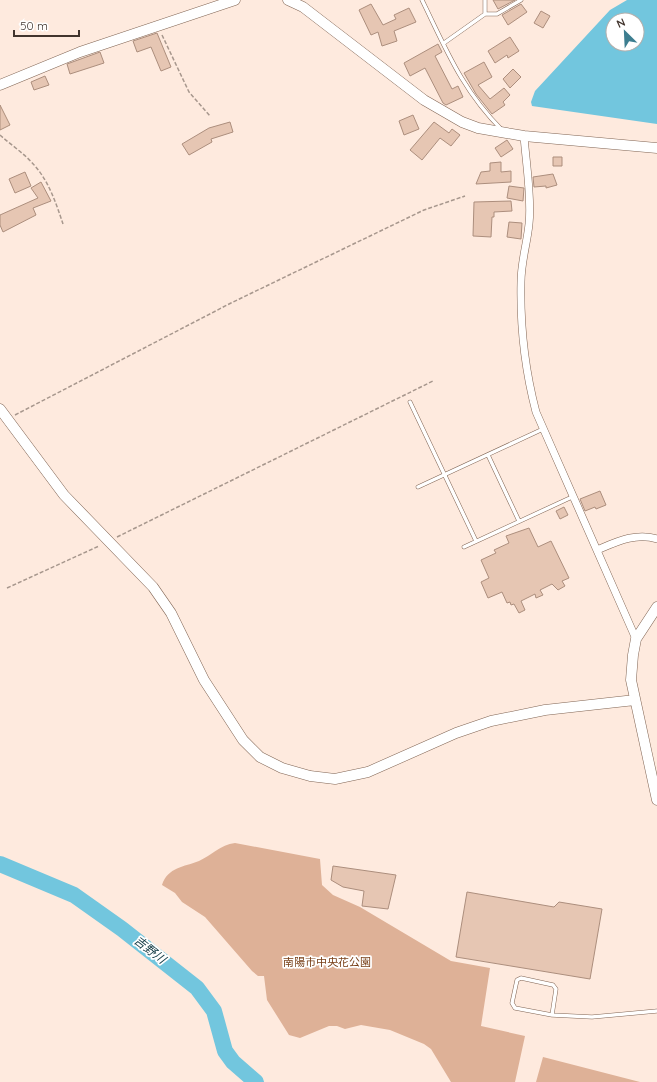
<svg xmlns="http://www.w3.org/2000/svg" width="657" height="1082" font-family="Quicksand,'Noto Sans JP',sans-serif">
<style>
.green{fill:#deb197}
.water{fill:#72c6de;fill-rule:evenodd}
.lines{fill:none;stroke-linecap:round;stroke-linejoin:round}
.river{stroke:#72c6de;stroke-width:16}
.building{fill:#e6c6b3;stroke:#ac8e7d}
.lane-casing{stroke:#816554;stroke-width:4.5}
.street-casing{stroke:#816554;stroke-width:8}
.secondary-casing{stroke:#816554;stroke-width:11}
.path{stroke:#a7978d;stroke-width:1.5;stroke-dasharray:4 2;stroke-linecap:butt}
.lane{stroke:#fff;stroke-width:3.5}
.street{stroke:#fff;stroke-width:7}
.secondary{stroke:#fff;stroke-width:10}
.labels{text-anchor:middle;stroke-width:3.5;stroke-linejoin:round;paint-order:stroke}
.park-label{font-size:11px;fill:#783f17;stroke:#fff}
.water-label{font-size:12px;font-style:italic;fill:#133b45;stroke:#fff}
</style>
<rect width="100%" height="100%" fill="#feeade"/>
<path class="green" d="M235 843 320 859 322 885 333 895 360 907 451 961 490 968 481 1026 525 1036 515 1082H451L431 1049 424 1044 390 1030 361 1025 345 1029 337 1026H329L300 1038 289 1035 267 1000 264 976H258L252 971 205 917 182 902 175 893 162 885C168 867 184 867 199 861 212 855 220 845 235 843Z
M543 1057 640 1082H536Z"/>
<path class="water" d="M627 0H657V124L532 106 531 102 535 91 610 10ZM613 20H637V44H613Z"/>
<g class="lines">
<path class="river" d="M0 864 74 895 122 929 197 988 214 1011 225 1051 233 1062 256 1082"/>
</g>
<path class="building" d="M493 0H515L498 9Z
M371 4 383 25 396 19 394 15 409 8 416 22 394 31 397 41 382 46 378 32 371 35 359 10Z
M521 4 527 12 508 25 502 15Z
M541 11 550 16 543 28 534 23Z
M157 33 171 67 161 71 151 47 137 52 133 41Z
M510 37 519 51 508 58 507 55 495 63 488 51Z
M438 44 442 52 435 56 452 89 458 86 463 97 446 105 443 103 425 68 410 76 404 63Z
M100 52 104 63 70 74 67 64Z
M484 62 492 77 478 85 490 99 504 88 510 95 503 102 505 105 492 114 476 94 464 73Z
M513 69 521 77 510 88 503 79Z
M45 76 49 85 34 90 31 82Z
M0 105 10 125 0 130Z
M413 115 419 129 404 135 399 121Z
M230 122 233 132 211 139 212 142 189 155 182 144 209 128Z
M434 122 449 133 452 129 460 135 451 146 440 138 422 160 410 150Z
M507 140 513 149 501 157 495 148Z
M553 157H562V166H553Z
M501 162V172L511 171V182L476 184 481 172 490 171V163Z
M25 172 31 186 15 193 9 179Z
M553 174 557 185 546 188V186L534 187 533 177Z
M41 182 51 201 33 208 36 215 3 232 0 225V215L38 198 31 188Z
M509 186 524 188 523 201 507 198Z
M511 201 512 211 494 212V217H492L491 237 473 236 474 202Z
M509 222 522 223 521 239 507 237Z
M600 491 606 505 596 509 595 507 585 511 580 499Z
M564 507 568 515 560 519 556 511Z
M529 528 538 547 551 541 569 578 562 581 565 586 558 590 552 584 540 590 543 595 536 598 535 594 521 601 525 610 519 613 514 604 511 605 510 602 507 603 502 592 488 598 481 582 489 578 481 560 496 553 494 550 509 543 506 536Z
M333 866 396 875 388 909 362 906 364 891 343 887 331 880Z
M467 892 554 907 559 902 602 909 590 979 456 957Z"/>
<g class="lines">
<g class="lane-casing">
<path id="lane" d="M422 0C446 49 462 90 502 130
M485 14V0
M444 43 485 14H497L521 0
M410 402 476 541
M488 455 519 521
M418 487 543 429
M464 547 572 497
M552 1015 556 989 553 985 521 978 517 980 512 1003 515 1008 552 1015 592 1017 657 1011"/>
</g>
<g class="street-casing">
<path id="street" d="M524 136C526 163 532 198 529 224 527 244 521 262 521 282 520 326 525 370 536 412L636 639
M597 550C616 542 636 532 657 539"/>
</g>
<g class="secondary-casing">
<path id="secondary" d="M288 0 303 7 424 100 462 122 478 128 524 136 657 148
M0 85 80 52 235 0
M0 409 64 495 153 587 171 613 204 680 243 740 260 757 282 768 310 776 335 779 368 772 456 733 491 721 545 710 635 700
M657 607 636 639 633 655 631 680 657 800"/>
</g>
<path class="path" d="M162 35 189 92 210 116
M0 135C11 145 25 154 35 166 49 182 56 203 63 224
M15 415 231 303 424 210 465 196
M117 537 433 381
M7 588 99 546"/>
<use href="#lane" class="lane"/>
<use href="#street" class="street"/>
<use href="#secondary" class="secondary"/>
</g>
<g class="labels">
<g class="park-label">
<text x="327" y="966">南陽市中央花公園</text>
</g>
<g class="water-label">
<text transform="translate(150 950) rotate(38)" y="4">吉野川</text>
</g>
</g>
<g transform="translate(625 32) rotate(336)"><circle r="19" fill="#ffffff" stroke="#b3aeab"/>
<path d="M0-3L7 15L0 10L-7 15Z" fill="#3d7e90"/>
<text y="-6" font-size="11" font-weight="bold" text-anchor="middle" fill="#41342d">N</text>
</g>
<path d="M14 30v6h65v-6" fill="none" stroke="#41342d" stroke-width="2"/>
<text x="20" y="30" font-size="12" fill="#41342d" stroke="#ffffff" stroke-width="3" paint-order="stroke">50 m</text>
</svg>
